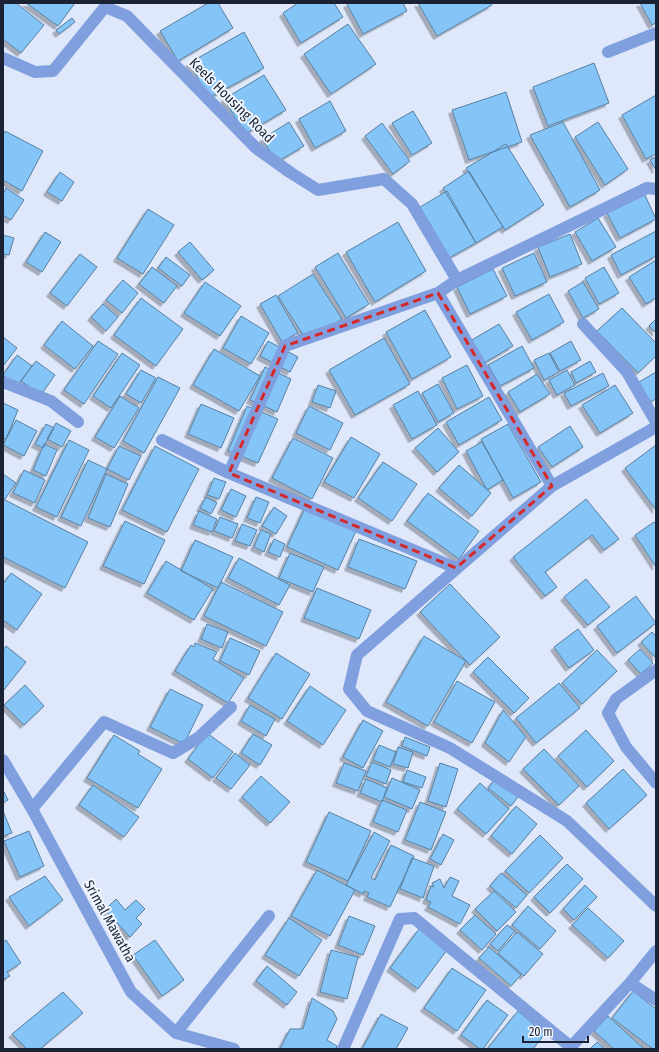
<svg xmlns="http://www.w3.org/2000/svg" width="659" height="1052" font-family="'Fira Sans Condensed',sans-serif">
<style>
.building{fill:#84c4f7;stroke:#5780a1;filter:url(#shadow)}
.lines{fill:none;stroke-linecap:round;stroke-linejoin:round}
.street{stroke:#7f9fde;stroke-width:12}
.marked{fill:none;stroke:#d62828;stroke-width:3;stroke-dasharray:8 5;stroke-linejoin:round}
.labels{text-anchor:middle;stroke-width:4;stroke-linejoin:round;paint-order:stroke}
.street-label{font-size:14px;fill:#1a2233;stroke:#f1f6ff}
</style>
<defs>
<filter id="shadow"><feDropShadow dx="-3.5" dy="3.5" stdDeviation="0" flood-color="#0004"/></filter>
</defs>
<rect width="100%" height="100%" fill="#dfe8fb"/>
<path class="building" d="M3 3H16L44 25 21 53 3 39Z
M26 3H75L58 26Z
M208 3H218L233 28 178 61 160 31Z
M298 3H334L343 17 301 43 283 13Z
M349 3H403L407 11 363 34 347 4Z
M418 3H491L492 5 437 36Z
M640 3H656V23L652 25Z
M72 18 75 22 59 34 56 30Z
M348 24 376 64 331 94 304 54Z
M244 32 264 68 209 98 189 63Z
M594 63 609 103 548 126 533 87Z
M264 75 286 110 245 134 224 99Z
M506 92 522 142 469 160 452 110Z
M656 95V154L646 159 622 115Z
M330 101 346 131 315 148 299 119Z
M413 111 432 143 412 155 392 123Z
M289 122 304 146 277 162 262 139Z
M563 122 600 190 570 207 530 135Z
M598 122 628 169 605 185 575 137Z
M382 123 410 161 393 174 365 136Z
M5 131 43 151 22 191 3 180V135Z
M506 144 544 205 505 230 466 168Z
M656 157V170L650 160Z
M469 171 503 227 476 243 443 188Z
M60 172 74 182 62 201 47 192Z
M6 188 24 200 11 220 3 215V194Z
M447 191 476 243 449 258 420 207Z
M644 193 656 219 620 238 607 213Z
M148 209 174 225 143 274 117 258Z
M598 218 616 247 592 261 575 232Z
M398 222 426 271 375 302 346 252Z
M656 231V256L621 275 611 255Z
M45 232 61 242 42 272 26 262Z
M570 234 582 264 550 277 538 247Z
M3 235 14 238 9 255 3 254Z
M190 242 214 270 202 280 178 252Z
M338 253 369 304 346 318 315 267Z
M534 253 547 282 515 296 502 268Z
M80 254 97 267 67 306 50 293Z
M166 257 190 275 182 286 158 268Z
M656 260V298L646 304 629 277Z
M152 267 177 286 164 303 139 284Z
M604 267 619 293 599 304 585 278Z
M493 269 507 296 470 314 457 287Z
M313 274 342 319 307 341 278 296Z
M123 280 138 293 122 313 106 300Z
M205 282 241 306 220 336 184 313Z
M583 282 599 309 583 318 568 291Z
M549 294 564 322 532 340 516 312Z
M276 295 298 333 282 342 260 304Z
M141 298 183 329 156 366 114 335Z
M103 304 118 317 106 331 91 317Z
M622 308 656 343V356L638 373 597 331Z
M425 310 451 357 412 379 386 332Z
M241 316 269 333 251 364 223 348Z
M656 319V333L649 326Z
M62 321 93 346 75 369 44 345Z
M499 324 513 346 484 363 470 341Z
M3 337 17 348 3 366Z
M384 338 410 384 355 415 329 370Z
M98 341 118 354 84 404 64 390Z
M268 341 298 357 290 372 260 356Z
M571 341 581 360 560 371 550 353Z
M522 346 534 368 500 386 488 365Z
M214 349 260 376 239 411 193 385Z
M122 353 140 365 111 408 93 396Z
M549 353 559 372 544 380 534 360Z
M17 355 32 366 17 386 3 375Z
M36 361 55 375 41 395 21 381Z
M590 361 596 372 576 383 571 372Z
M467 365 483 396 457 409 442 378Z
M265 367 291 379 277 412 250 400Z
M141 370 156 378 141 403 126 394Z
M567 370 575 385 557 395 549 380Z
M656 372V399L650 402 639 382Z
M603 373 609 386 571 406 564 393Z
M537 374 550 394 520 412 508 392Z
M158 377 180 388 144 453 123 441Z
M438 384 454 413 438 422 422 393Z
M318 385 336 391 330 408 312 402Z
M615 385 633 413 600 433 582 405Z
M418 391 437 425 412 439 393 405Z
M120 396 139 408 114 448 95 437Z
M489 397 502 420 459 445 446 422Z
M3 403 18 410 6 439 3 438Z
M201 404 234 418 221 448 188 434Z
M247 406 278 419 258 463 228 451Z
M309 406 343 423 330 450 296 433Z
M16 420 37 431 24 456 3 445Z
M56 423 71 431 62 447 47 439Z
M46 424 54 428 43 448 35 444Z
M508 424 541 482 513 498 481 439Z
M570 426 583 447 552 467 538 447Z
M438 428 459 452 437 472 415 448Z
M351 437 380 454 354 498 324 482Z
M293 438 333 458 312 499 272 478Z
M69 440 89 450 57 517 36 507Z
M482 442 503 480 487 490 466 451Z
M44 444 57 450 46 476 33 470Z
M656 445V510L625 468Z
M119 446 141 456 129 480 107 469Z
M155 446 199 469 167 532 122 510Z
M88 460 107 469 81 526 61 517Z
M383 462 417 484 392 521 358 498Z
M459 465 491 493 472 516 439 488Z
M24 470 45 480 35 503 13 493Z
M3 474 16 483 3 502Z
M106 474 128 484 110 527 88 518Z
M214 478 226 482 219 499 207 495Z
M231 489 246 496 236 517 221 510Z
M428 493 479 531 459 559 407 521Z
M206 497 217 503 211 514 200 508Z
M256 497 269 502 260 523 247 518Z
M3 499 88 542 65 588 3 557Z
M586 499 619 539 604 550 592 535 545 572 557 587 545 596 513 557Z
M306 506 357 529 338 570 287 547Z
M274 507 287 516 276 534 262 526Z
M199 511 217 519 212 532 193 525Z
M220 517 238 524 232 538 214 531Z
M125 521 165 540 144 584 103 566Z
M654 522 656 524V567L635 535Z
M242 524 257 530 250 546 235 541Z
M261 530 271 534 264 552 254 547Z
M274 539 285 544 280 557 268 552Z
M359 539 417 561 405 589 348 567Z
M195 540 233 557 218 588 181 571Z
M290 553 324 567 313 592 279 578Z
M239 558 290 585 279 605 228 578Z
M166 561 213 589 194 620 147 593Z
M11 573 42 594 17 630 3 620V584Z
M586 579 610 607 588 625 564 597Z
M221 582 283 612 266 646 204 616Z
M450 584 500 637 470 665 420 612Z
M317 588 371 610 359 639 304 618Z
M636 596 656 623 617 653 597 626Z
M207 624 228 632 222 648 201 639Z
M578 629 594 650 569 668 554 647Z
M652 632 656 636V658L641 642Z
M424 636 466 661 428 726 386 702Z
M230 638 260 651 249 675 220 661Z
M195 643 217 652 213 659 244 678 228 703 175 671 191 645 194 647Z
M6 646 26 662 3 691V650Z
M640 649 653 663 641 674 628 660Z
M597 650 617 671 582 704 562 683Z
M276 653 310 674 282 719 248 698Z
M488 657 529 698 514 713 473 672Z
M457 681 495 702 472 743 434 722Z
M559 683 580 708 536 743 516 718Z
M25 685 44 706 24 725 4 705Z
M310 686 346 710 323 745 287 721Z
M170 689 203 705 184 744 150 727Z
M250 705 275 719 266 736 241 721Z
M503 710 526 737 509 762 485 743Z
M363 720 383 731 363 768 343 757Z
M586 730 614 761 587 787 558 756Z
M207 733 233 752 213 778 188 759Z
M253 734 272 745 260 765 241 753Z
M114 735 140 751 138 754 162 769 138 808 87 778Z
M405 737 430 747 427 756 402 746Z
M379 745 396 752 390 767 373 760Z
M398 747 413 752 408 768 393 764Z
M544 749 579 786 559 805 523 769Z
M235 753 250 765 231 789 216 778Z
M372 762 391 770 386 784 366 776Z
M344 763 366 771 358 791 336 783Z
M440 763 458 769 446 807 428 801Z
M623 769 647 795 609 829 586 803Z
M407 770 426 777 422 788 403 782Z
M261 776 290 802 270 823 242 797Z
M392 778 420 790 412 809 384 797Z
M366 779 387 788 382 802 360 793Z
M495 779 518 797 511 806 488 788Z
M480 783 509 809 486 834 457 809Z
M93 785 139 817 124 837 79 805Z
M3 790 8 800 3 803Z
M382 800 407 810 398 832 373 822Z
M420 802 446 812 431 850 405 840Z
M516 806 537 824 512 854 491 836Z
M3 811 12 833 3 836Z
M329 812 371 831 348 881 306 862Z
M29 831 44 866 20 877 4 841Z
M374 832 390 841 371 878 375 880 391 845 414 856 390 907 367 897 369 893 364 891 363 894 346 885Z
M443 834 454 840 441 865 430 859Z
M540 835 563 858 529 893 505 871Z
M412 858 434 866 423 898 400 889Z
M567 864 583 879 550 913 534 897Z
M317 870 355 890 330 936 291 916Z
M501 873 527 895 516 908 490 886Z
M45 876 63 900 29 926 9 897Z
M450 877 459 881 452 896 470 905 460 924 428 907 431 902 426 900 431 886 434 887 432 883 440 879 444 888Z
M585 885 597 897 574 920 563 909Z
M494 891 516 912 497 931 475 909Z
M116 899 125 910 136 900 145 909 136 918 142 924 130 937 105 910Z
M528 906 556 931 540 949 512 925Z
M588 908 624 941 608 958 572 925Z
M475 915 496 934 482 950 460 930Z
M349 916 375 926 363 955 338 945Z
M289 918 322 940 299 976 265 955Z
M507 925 515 931 498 951 490 944Z
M419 929 447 950 418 989 390 968Z
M517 932 543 954 524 976 498 953Z
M6 940 21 963 7 972 10 976 3 980V942Z
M155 940 184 980 162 996 133 955Z
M489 947 521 975 511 986 479 958Z
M331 950 358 957 347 999 320 992Z
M267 966 297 992 287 1005 256 981Z
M452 968 486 990 457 1031 424 1008Z
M633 991 656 1009V1049H653L612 1018Z
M63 992 83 1013 40 1049H27L12 1034Z
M312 998 333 1011 337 1019 327 1040 337 1046 336 1049H280L290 1029H303Z
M487 1000 508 1015 483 1049H480L461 1035Z
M518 1011 545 1034 533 1049H487Z
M381 1014 408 1028 396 1049H362Z
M608 1016 644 1049H614L594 1031Z
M597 1042 605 1049H590Z"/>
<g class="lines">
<path class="street" d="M608 52 656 33
M3 58 35 72 53 71 105 7 127 16 256 148 291 173 318 190 384 179 412 204 457 280
M438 293 552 486
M583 324 627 372 656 422
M3 382 51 401 78 422
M656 427 552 486 357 655 349 689 367 711 450 748 567 821 656 906
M162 440 229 473 456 568
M229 473 285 346 438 293 457 280 647 188 656 189
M656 670 616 699 608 713 626 747 656 783
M3 760 32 809 131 992 176 1033 234 1049
M32 809 104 722 173 753 198 738 231 707
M630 983 656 1000
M176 1033 269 916
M343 1049 400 919 414 918 571 1047
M569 1049 630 983 656 951"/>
</g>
<path class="marked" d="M438 293 552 486 456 568 229 473 285 346Z"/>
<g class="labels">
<g class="street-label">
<text transform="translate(232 100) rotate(45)" y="5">Keels Housing Road</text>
<text transform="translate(110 921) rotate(61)" y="5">Srimal Mawatha</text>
</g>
</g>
<rect width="659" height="1052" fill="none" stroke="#1a2233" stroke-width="8"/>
<path d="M523 1036v6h65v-6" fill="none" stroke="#1a2233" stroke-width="2"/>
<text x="529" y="1036" font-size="12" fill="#1a2233" stroke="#f1f6ff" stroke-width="3" paint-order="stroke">20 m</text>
</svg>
